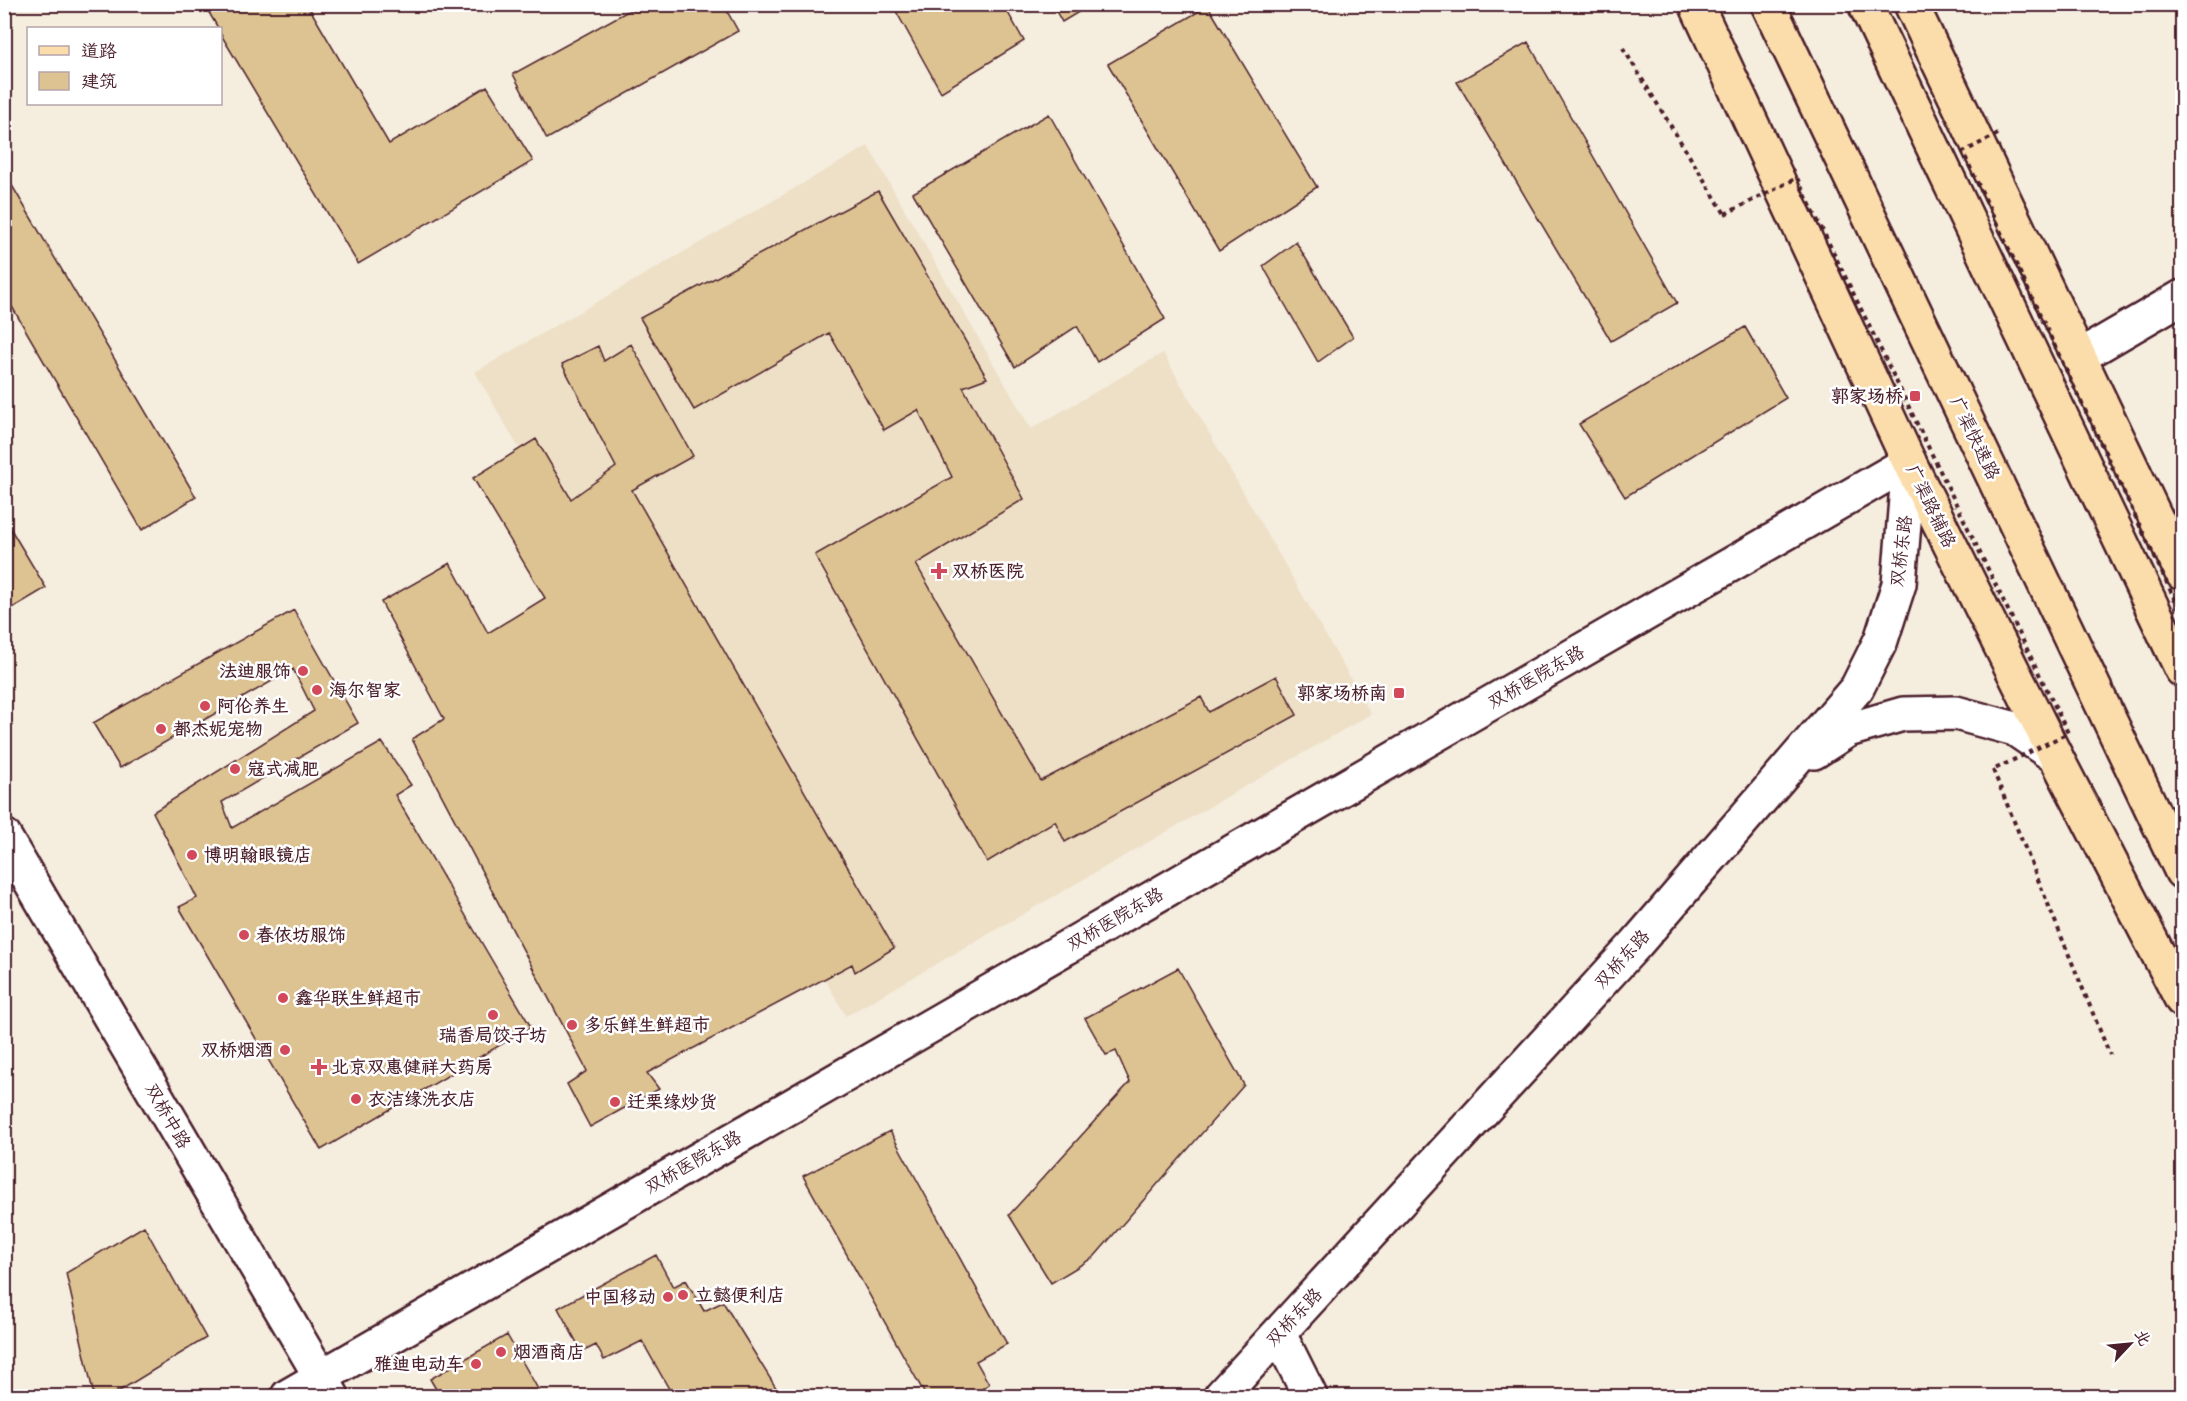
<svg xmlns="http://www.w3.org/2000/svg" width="2187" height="1401" font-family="'Gochi Hand','LXGW WenKai TC',sans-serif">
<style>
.built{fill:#eee0c7}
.building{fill:#ddc392;stroke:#4a1f2b;stroke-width:1.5}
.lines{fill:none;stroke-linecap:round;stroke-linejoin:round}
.street-casing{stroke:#4a1f2b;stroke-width:38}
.secondary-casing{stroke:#4a1f2b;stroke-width:38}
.primary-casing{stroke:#4a1f2b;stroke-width:38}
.highway-casing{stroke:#4a1f2b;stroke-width:38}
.path{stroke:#4a1f2b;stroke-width:4;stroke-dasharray:4.5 4.5;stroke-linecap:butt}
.street{stroke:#fff;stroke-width:33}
.secondary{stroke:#fff;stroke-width:33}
.primary{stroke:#fbddab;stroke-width:33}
.highway{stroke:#fbddab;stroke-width:33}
.path-bridge{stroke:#4a1f2b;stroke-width:4;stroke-dasharray:4.5 4.5;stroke-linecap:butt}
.poi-dot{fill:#d1495b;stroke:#fff;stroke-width:2}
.labels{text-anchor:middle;stroke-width:5;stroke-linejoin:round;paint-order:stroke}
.poi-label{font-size:18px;font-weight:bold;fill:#4a1f2b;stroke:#fff;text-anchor:start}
.street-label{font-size:18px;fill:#4a1f2b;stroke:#fff}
</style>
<rect width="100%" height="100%" fill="#f5edde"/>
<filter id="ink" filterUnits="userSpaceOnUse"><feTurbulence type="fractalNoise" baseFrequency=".0167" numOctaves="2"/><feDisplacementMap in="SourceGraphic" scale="12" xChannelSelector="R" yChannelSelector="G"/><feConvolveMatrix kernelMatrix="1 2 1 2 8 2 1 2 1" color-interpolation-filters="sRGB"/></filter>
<g filter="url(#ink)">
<path class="built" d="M868 146 1031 429 1163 353 1371 714 846 1016 475 372Z"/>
<path class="building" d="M204 4H307L389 144 487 86 533 161 358 264 220 33V28H218Z
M626 4H723L738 31 547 139 513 74 630 10Z
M892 4H1003L1024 41 941 92Z
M1052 4H1092L1062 22Z
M1208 6 1317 187 1219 251 1108 64Z
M1528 42 1677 303 1611 341 1457 82Z
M1049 114 1165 319 1097 362 1077 326 1015 367 913 193Z
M4 172 196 497 142 530 4 293Z
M878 191 987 378 963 387 1024 499 916 564 1041 781 1201 697 1209 712 1276 676 1297 715 1065 842 1055 821 987 862 815 555 952 477 918 410 884 430 829 333 694 410 640 318Z
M1296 242 1353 337 1318 362 1263 266Z
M1745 327 1786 398 1625 497 1579 424Z
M631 344 693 456 632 490 894 948 855 972 852 964 647 1073 659 1089 590 1127 567 1084 587 1071 412 739 444 719 381 602 450 563 488 633 545 598 473 478 536 439 571 499 616 467 562 364 598 346 604 361Z
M4 518 46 588 4 613Z
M294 610 358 723 222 802 232 828 382 742 411 785 395 795 531 1027 321 1150 179 907 197 898 153 812 314 711 293 669 120 768 93 723Z
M1178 968 1244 1085 1094 1257 1051 1283 1009 1215 1130 1082 1116 1051 1106 1055 1085 1018Z
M890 1131 1007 1344 976 1361 989 1384 971 1396H926L803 1176Z
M144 1226 206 1338 111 1396H94L66 1273Z
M656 1255 673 1287 686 1280 704 1311 723 1302 781 1396H673L642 1341 604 1360 596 1345 582 1352 558 1308Z
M507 1335 542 1396H440L430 1379Z"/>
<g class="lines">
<g class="street-casing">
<path id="street" d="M1279 1334 1310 1396
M288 1396 1909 462"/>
</g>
<g class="secondary-casing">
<path id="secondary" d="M2079 357 2182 297
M1814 752 1848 730 1903 714 1956 713 2015 729 2056 757
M4 836 332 1396
M1221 1396 1636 944 1857 688 1881 640 1899 584 1909 462"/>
</g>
<g class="primary-casing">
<path id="primary" d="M1696 4 1909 462 2056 757 2182 1000
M1911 4 2182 573"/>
</g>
<g class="highway-casing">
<path id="highway" d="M1768 4 2182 872
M1865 4 2182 670"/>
</g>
<path class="path" d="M1623 48 1725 214
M1993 770 2110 1055"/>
<use href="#street" class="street"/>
<use href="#secondary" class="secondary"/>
<use href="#primary" class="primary"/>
<use href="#highway" class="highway"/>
<path class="path-bridge" d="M1998 134 1963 152 2182 615
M1725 214 1797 178 2068 733 1993 770"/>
</g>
</g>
<g class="poi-dot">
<rect x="1909" y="390" width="12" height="12" rx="3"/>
<path d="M936 562h6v6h6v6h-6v6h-6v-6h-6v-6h6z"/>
<circle cx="303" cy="671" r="6"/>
<circle cx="317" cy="690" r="6"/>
<rect x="1393" y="687" width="12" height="12" rx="3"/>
<circle cx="205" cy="706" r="6"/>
<circle cx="161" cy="729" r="6"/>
<circle cx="235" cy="769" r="6"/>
<circle cx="192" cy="855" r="6"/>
<circle cx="244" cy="935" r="6"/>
<circle cx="283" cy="998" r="6"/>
<circle cx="493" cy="1015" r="6"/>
<circle cx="572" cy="1025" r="6"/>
<circle cx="285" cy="1050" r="6"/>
<path d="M316 1058h6v6h6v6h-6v6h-6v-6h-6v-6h6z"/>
<circle cx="356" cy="1099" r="6"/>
<circle cx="615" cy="1102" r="6"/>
<circle cx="683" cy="1295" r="6"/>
<circle cx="668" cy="1297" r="6"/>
<circle cx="501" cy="1352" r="6"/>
<circle cx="476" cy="1364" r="6"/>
</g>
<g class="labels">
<g class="poi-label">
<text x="1903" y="402" text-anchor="end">郭家场桥</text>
<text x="952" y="577">双桥医院</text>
<text x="291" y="677" text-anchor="end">法迪服饰</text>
<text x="329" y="696">海尔智家</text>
<text x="1387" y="699" text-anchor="end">郭家场桥南</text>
<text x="217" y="712">阿伦养生</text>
<text x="173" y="735">都杰妮宠物</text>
<text x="247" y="775">寇式减肥</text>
<text x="204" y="861">博明翰眼镜店</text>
<text x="256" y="941">春依坊服饰</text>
<text x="295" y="1004">鑫华联生鲜超市</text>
<text x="584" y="1031">多乐鲜生鲜超市</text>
<text x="493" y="1041" text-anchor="middle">瑞香局饺子坊</text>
<text x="273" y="1056" text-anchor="end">双桥烟酒</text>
<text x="331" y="1073">北京双惠健祥大药房</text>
<text x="368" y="1105">衣洁缘洗衣店</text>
<text x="627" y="1108">迁栗缘炒货</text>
<text x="695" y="1301">立懿便利店</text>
<text x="656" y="1303" text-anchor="end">中国移动</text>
<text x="513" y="1358">烟酒商店</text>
<text x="464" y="1370" text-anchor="end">雅迪电动车</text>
</g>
<g class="street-label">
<text transform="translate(1975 438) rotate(64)" y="6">广渠快速路</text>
<text transform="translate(1931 506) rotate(64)" y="6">广渠路辅路</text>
<text transform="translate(1901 551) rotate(-83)" y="6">双桥东路</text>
<text transform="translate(1536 677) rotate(-30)" y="6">双桥医院东路</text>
<text transform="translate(1115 919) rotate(-30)" y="6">双桥医院东路</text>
<text transform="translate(1622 959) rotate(-48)" y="6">双桥东路</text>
<text transform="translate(168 1116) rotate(60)" y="6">双桥中路</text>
<text transform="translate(693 1162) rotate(-30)" y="6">双桥医院东路</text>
<text transform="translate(1294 1317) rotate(-47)" y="6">双桥东路</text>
</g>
</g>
<rect width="2187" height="1401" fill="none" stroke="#fff" stroke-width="24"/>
<rect x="12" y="12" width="2163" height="1377" fill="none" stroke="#4a1f2b" stroke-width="2" filter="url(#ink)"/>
<rect x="27" y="27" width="195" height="78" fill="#ffffff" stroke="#b7a5aa" stroke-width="1.5"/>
<rect x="39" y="46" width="30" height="9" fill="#fbddab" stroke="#b7a5aa" stroke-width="1.5"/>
<text x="81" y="57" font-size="18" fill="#4a1f2b">道路</text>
<rect x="39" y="72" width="30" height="18" fill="#ddc392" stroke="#b7a5aa" stroke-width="1.5"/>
<text x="81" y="87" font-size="18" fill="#4a1f2b">建筑</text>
<g transform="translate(2130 1344) rotate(64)" stroke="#ffffff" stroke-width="4.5" paint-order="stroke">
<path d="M0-4.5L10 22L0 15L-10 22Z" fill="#4a1f2b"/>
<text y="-9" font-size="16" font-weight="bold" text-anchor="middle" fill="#4a1f2b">北</text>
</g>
</svg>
